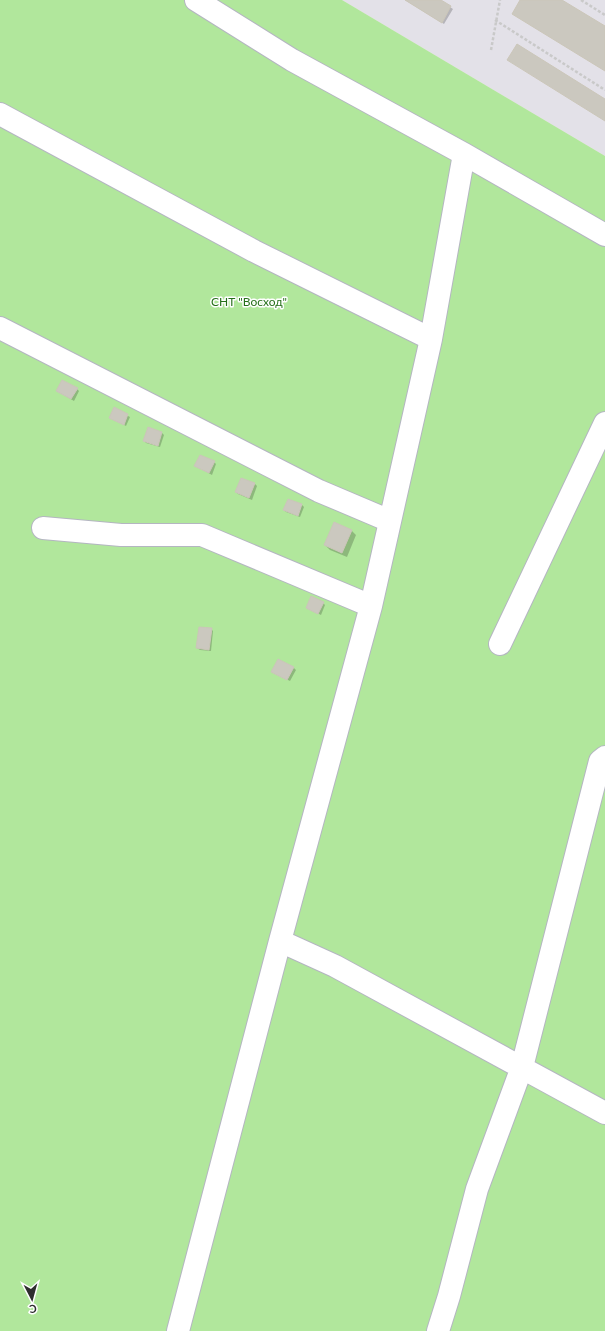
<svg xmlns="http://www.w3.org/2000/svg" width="605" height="1331" font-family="Lato,sans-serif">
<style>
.industrial{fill:#e3e1e8}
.green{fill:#b1e79c}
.shadow{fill:#0003}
.building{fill:#cbc8bf;stroke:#cbc6b9}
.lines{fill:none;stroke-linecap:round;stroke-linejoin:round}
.minor-casing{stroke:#b4b6c1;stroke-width:24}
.path{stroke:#c9c9c9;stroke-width:2.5;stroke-dasharray:3 2;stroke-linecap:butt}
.minor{stroke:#fff;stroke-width:22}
.labels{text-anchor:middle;stroke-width:3;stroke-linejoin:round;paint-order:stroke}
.park-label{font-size:12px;fill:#257019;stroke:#fff}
</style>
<rect width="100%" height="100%" fill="#efeae0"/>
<path class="industrial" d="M342 0H605V156Z"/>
<path class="green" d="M0 0H342L605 156V1331H0Z"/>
<path class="shadow" d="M405 0H439L453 9 444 24Z
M77 389 79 391 74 401 57 391Z
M114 409 130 417 126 426 110 417Z
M148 428 162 433 164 435 160 447 146 443 144 440Z
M214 462 216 464 212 475 196 466Z
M255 484 257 486 252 500 238 494 236 492Z
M288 500 302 505 304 507 300 517 286 512 284 510Z
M351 530 356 535 347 557 330 550 325 545Z
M323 603 325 605 321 615 307 608Z
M211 629 213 631 211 651 200 650 197 648Z
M293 667 296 670 290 681 272 672Z"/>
<path class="building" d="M405 0H441L451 6 442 23Z
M520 0H562L605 26V71L512 14Z
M517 44 605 99V121L507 60Z
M62 380 78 388 71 399 56 391Z
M114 407 128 414 124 425 109 418Z
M148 427 162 432 158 446 143 441Z
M200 455 215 461 209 473 194 466Z
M241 478 255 483 249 498 235 492Z
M288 499 302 504 298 516 283 510Z
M334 522 352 530 342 553 324 545Z
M311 596 324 602 318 614 306 608Z
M199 627 212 628 209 650 196 648Z
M278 659 294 667 287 680 271 672Z"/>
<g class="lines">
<g class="minor-casing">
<path id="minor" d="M196 0 292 60 464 154 605 235
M0 114 254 251 431 339
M0 328 319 491 390 521
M43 528 121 535H202L371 606
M500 644 605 423
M280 941 335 966 605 1113
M178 1331 280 941 371 606 431 339 464 154
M438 1331 449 1296 477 1189 522 1067 600 761 605 757"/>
</g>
<path class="path" d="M581 0 605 15
M495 20 605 90
M491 50 500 0"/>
<use href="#minor" class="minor"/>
</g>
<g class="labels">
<g class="park-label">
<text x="249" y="306">СНТ "Восход"</text>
</g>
</g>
<g transform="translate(32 1299) rotate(174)" stroke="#ffffff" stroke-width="3" paint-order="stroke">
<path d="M0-3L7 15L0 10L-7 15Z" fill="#2e2e2e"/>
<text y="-6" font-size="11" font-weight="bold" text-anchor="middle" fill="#2e2e2e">С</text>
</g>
</svg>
